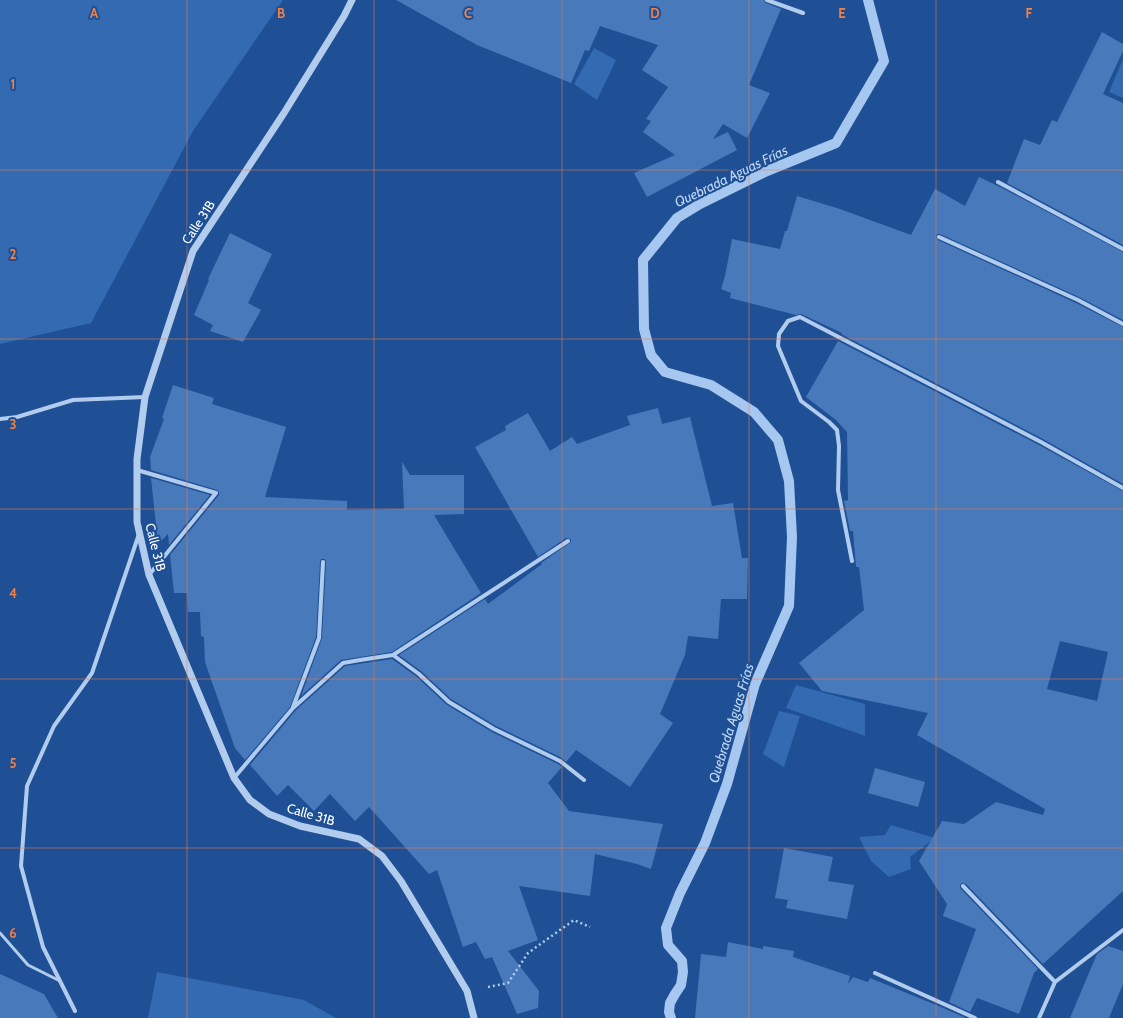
<svg xmlns="http://www.w3.org/2000/svg" width="1123" height="1018" font-family="Cabin,sans-serif">
<style>
.green{fill:#336ab2}
.lines{fill:none;stroke-linecap:round;stroke-linejoin:round}
.stream{stroke:#a6c7f0;stroke-width:10}
.building{fill:#4779bb;fill-rule:evenodd}
.path{stroke:#b2ccee;stroke-width:2.5;stroke-dasharray:2 3;stroke-linecap:butt}
.service{stroke:#b2ccee;stroke-width:3}
.minor{stroke:#b2ccee;stroke-width:4}
.tertiary{stroke:#b2ccee;stroke-width:7}
.grid{fill:none;stroke:#ee8249;stroke-width:1;stroke-opacity:0.55}
.labels{text-anchor:middle;stroke-width:4;stroke-linejoin:round;paint-order:stroke}
.street-label{font-size:13px;fill:#fff;stroke:#1f5095}
.water-label{font-size:14px;font-style:italic;fill:#bed6f5;stroke:#1f5095}
.grid-label{font-size:13px;text-anchor:middle;font-weight:bold;fill:#ee8249;stroke:#1f5095;stroke-width:4;stroke-linejoin:round;paint-order:stroke}
</style>
<rect width="100%" height="100%" fill="#1f5095"/>
<path class="green" d="M0 0H283L193 131 91 323 0 344Z
M594 48 616 60 597 100 574 84Z
M1123 59V98L1109 92Z
M796 685 865 704V736L786 708Z
M779 711 800 716 784 767 763 754Z
M891 825 935 838 910 857 911 869 889 877 871 861 859 837 885 835Z
M157 972 304 1000 336 1018H148Z"/>
<g class="lines">
<path class="stream" d="M671 1018 669 1012 670 1003 675 994 681 985 683 972 682 961 668 945 666 928 680 893 705 843 727 784 755 684 789 606 792 537 789 481 778 440 754 412 711 385 665 372 651 355 644 329 643 260 677 218 700 204 767 171 836 143 884 61 868 0"/>
</g>
<path class="building" d="M396 0H764L766 3 781 9 749 85 770 93 747 138 723 124 713 139 728 132 737 150 647 197 634 173 675 155 643 132 651 121 646 119 668 87 642 70 658 45 600 26 589 51 585 50 571 83 477 45Z
M1102 32 1123 44V51L1103 94 1123 103V245L1007 183 1024 139 1040 145 1052 120 1057 122Z
M979 177 1004 189 1123 252V320L1079 297 940 234H937L936 237 938 240 1076 303 1123 327V484L1043 439 841 334 842 333 801 314 796 315 730 298 731 293 721 289 725 276 732 239 780 249 785 231H787L797 196 840 209 911 235 935 189 965 206Z
M230 233 272 254 248 303 261 310 243 342 210 331 213 325 194 315 209 280 208 279Z
M838 341 1039 445 1123 491V891L1043 964 966 884 962 883 960 885V888L1038 969 1034 973 1019 1014 977 998 970 1012 949 1002 976 929 943 916 947 904 919 861 942 821 964 824 996 802 1043 815 1045 809 917 735 928 713 822 691 799 663 864 610 859 567H856L853 531H850L844 501 848 500 847 432 836 420 806 397ZM1060 641 1108 652 1097 701 1047 689Z
M173 385 214 398 212 404 286 427 265 497 347 501V510L404 509 402 462 410 475H464V514L434 515 481 593 392 652 341 660 301 696 322 638 326 562 325 559H321L320 562 316 637 290 707 245 760 235 748 205 662 204 637 201 636 200 612H188L187 593H174L170 555 219 495V492L217 490 151 470 150 457 164 419 162 418Z
M658 408 662 424 690 417 712 506 733 503 742 558H748L747 599H721L718 639 688 636 685 655 660 714 673 723 630 787 576 750 566 762 562 758 496 726 451 699 421 671 399 655 485 599 488 604 542 564 541 563 571 542V539L566 538 538 557 475 447 506 430 505 426 528 413 550 451 572 437 577 444 630 425 627 416Z
M151 478 210 495 169 545 168 534 158 544Z
M392 659 417 677 447 705 492 732 558 764 562 767 548 783 569 811 663 824 651 869 637 864 595 854 590 896 519 886 538 940 508 951 539 991 538 1008 517 1014 492 957 485 959 476 942 463 947 437 870 429 874 369 807 355 821 330 794 314 811 288 785 277 796 250 765 296 710 345 666Z
M875 768 925 782 918 807 868 793Z
M784 848 833 857 828 881 854 885 847 919 786 908 788 900 775 898Z
M728 942 763 949V946L794 951 793 957 850 976 848 984 853 977 868 982 870 978 941 1007 966 1018H695L701 954 726 957Z
M1108 946 1123 951V984L1109 1018H1070L1097 954Z
M0 974 44 994 58 1018H0Z"/>
<g class="lines">
<path class="path" d="M488 987 508 983 528 953 574 920 590 927"/>
<path class="service" d="M0 933 28 965 60 981"/>
<path class="minor" d="M767 0 803 13
M998 182 1123 249
M939 237 1078 300 1123 324
M0 419 17 417 73 400 145 397
M137 470 216 493 149 575
M852 561 838 490 839 446 837 430 829 422 801 401 778 346 779 334 788 321 800 317 1041 442 1123 488
M393 655 568 541
M293 707 319 638 323 562
M234 778 293 708 343 663 360 660 393 655 419 674 449 702 494 729 560 761 584 780
M963 886 1055 982
M875 973 975 1018
M75 1011 43 947 21 866 27 786 54 726 92 673 139 534
M1039 1018 1055 982 1123 930"/>
<path class="tertiary" d="M352 0 344 16 284 113 193 251 145 397 137 459V522L149 575 234 778 250 800 269 814 300 826 359 839 382 856 401 881 467 991 474 1018"/>
</g>
<path class="grid" d="M187 0V1018M374 0V1018M562 0V1018M749 0V1018M936 0V1018M0 170H1123M0 339H1123M0 509H1123M0 679H1123M0 848H1123"/>
<g class="labels">
<g class="street-label">
<text transform="translate(198 222) rotate(-57)" y="5">Calle 31B</text>
<text transform="translate(156 547) rotate(76)" y="5">Calle 31B</text>
<text transform="translate(311 814) rotate(16)" y="5">Calle 31B</text>
</g>
<g class="water-label">
<text transform="translate(731 176) rotate(-26)" y="5">Quebrada Aguas Frías</text>
<text transform="translate(731 723) rotate(-73)" y="5">Quebrada Aguas Frías</text>
</g>
</g>
<g class="grid-label">
<text x="94" y="18">A</text>
<text x="281" y="18">B</text>
<text x="468" y="18">C</text>
<text x="655" y="18">D</text>
<text x="842" y="18">E</text>
<text x="1029" y="18">F</text>
<text x="13" y="89">1</text>
<text x="13" y="259">2</text>
<text x="13" y="429">3</text>
<text x="13" y="598">4</text>
<text x="13" y="768">5</text>
<text x="13" y="938">6</text>
</g>
</svg>
